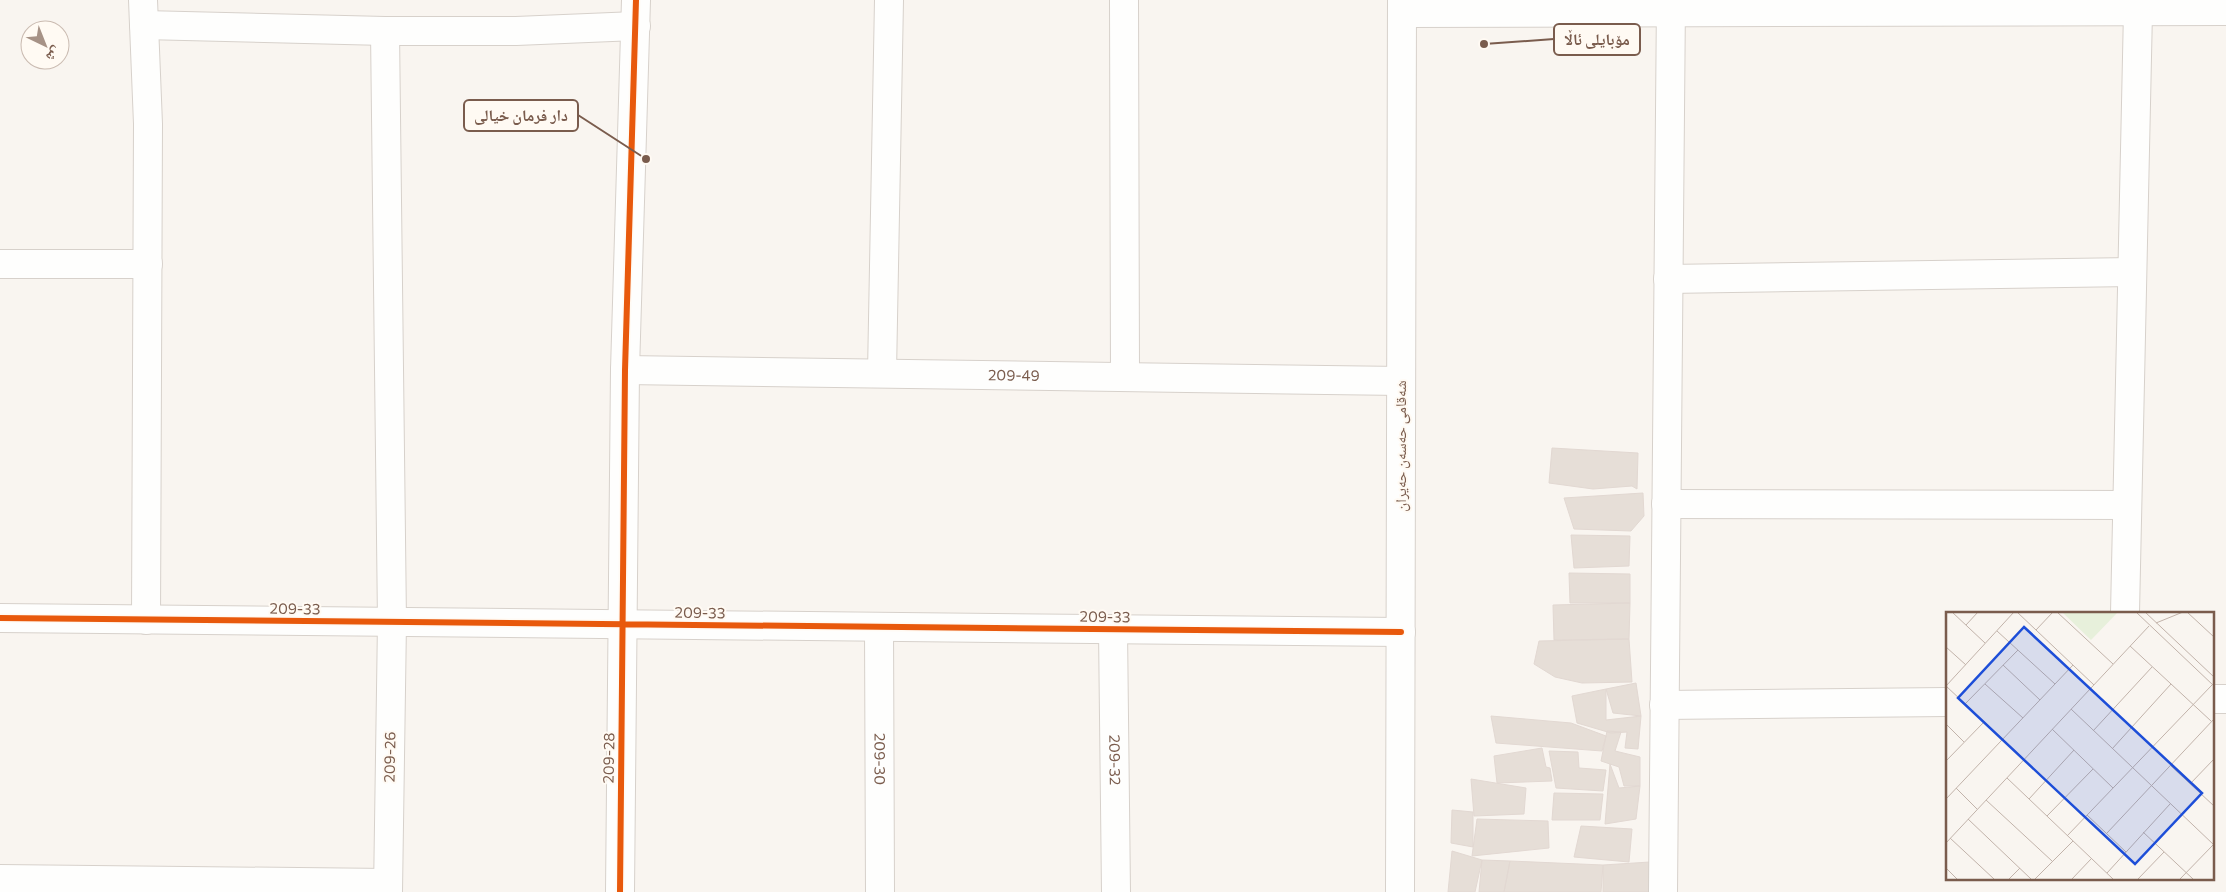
<svg xmlns="http://www.w3.org/2000/svg" width="2226" height="892" font-family="Commissioner,'Noto Naskh Arabic',sans-serif">
<style>
.building{fill:#e6ded7;stroke:#e2d8d2}
.lines{fill:none;stroke-linecap:round;stroke-linejoin:round}
.minor-casing{stroke:#d7d1cb;stroke-width:30}
.minor{stroke:#fefefd;stroke-width:28}
.cycleway-casing{stroke:#fffaf3;stroke-width:9}
.cycleway{stroke:#e8590c;stroke-width:6}
.labels{text-anchor:middle;stroke-width:4;stroke-linejoin:round;paint-order:stroke}
.street-label{font-size:15px;fill:#7a5c4d;stroke:#fffaf3}
.inset-road{fill:none;stroke:#c2b3aa;stroke-width:1}
.view{fill:#1d4ed8;fill-opacity:0.15;stroke:#1d4ed8;stroke-width:2.5}
.inset-edge{fill:none;stroke:#7a5c4d;stroke-width:2.5}
.leader{fill:none;stroke:#7a5c4d;stroke-width:2}
.callout-dot{fill:#7a5c4d;stroke:#fffaf3;stroke-width:2}
.callout{fill:#fffaf3;stroke:#7a5c4d;stroke-width:2}
.callout-label{font-size:16px;text-anchor:middle;font-weight:bold;fill:#7a5c4d}
</style>
<rect width="100%" height="100%" fill="#f9f5f0"/>
<path class="building" d="M1552 448 1638 453 1637 489 1632 486 1593 489 1549 483Z
M1643 493 1644 516 1631 531 1574 529 1564 498Z
M1571 535 1630 536 1629 566 1574 568Z
M1569 573 1630 574V603H1570Z
M1630 603 1629 639 1554 640 1553 605Z
M1629 639 1632 682 1582 683 1555 677 1534 664 1539 641Z
M1636 683 1641 716 1613 713 1606 689Z
M1606 689V720L1641 716 1638 749 1625 748 1627 732 1611 733 1577 723 1572 696Z
M1491 716 1571 723 1606 736 1602 751 1496 743Z
M1607 731 1621 732 1615 751 1640 757V786H1624L1619 767 1601 761Z
M1542 748 1546 767 1550 768 1552 781 1497 783 1494 756Z
M1549 751 1578 752 1579 768 1606 770 1603 791 1556 788Z
M1610 764 1619 788 1640 786 1636 819 1605 824Z
M1471 779 1526 788 1524 814 1474 816Z
M1554 793 1603 794 1600 820H1552Z
M1452 810 1473 812V847L1451 843Z
M1477 819 1548 821 1549 848 1472 856Z
M1581 826 1632 829 1629 862 1574 857Z
M1452 851 1482 860 1475 892H1448Z
M1482 860 1510 861 1504 892H1479Z
M1510 861 1603 865 1601 892H1504Z
M1650 862 1651 892H1603V865Z"/>
<g class="lines">
<g class="minor-casing">
<g id="minor">
<path d="M143 0 148 124 146 620"/>
<path d="M1124 0 1125 376"/>
<path d="M1402 13 2226 11"/>
<path d="M144 25 385 31H516L636 26"/>
<path d="M385 31 392 622 388 892"/>
<path d="M0 264H148"/>
<path d="M1668 279 2132 272"/>
<path id="s1" d="M625 370 1401 381"/>
<path d="M882 373 889 0"/>
<path d="M1666 504 2127 505"/>
<path d="M2125 613 2138 11"/>
<path d="M0 618 1401 632"/>
<path id="s2" d="M879 627 880 892"/>
<path id="s3" d="M1113 629 1116 892"/>
<path d="M2212 699H2226"/>
<path d="M1664 705 1947 702"/>
<path d="M0 879 388 883"/>
<path d="M620 892 625 370 636 0"/>
<path d="M1400 892 1402 0"/>
<path d="M1663 892 1671 0"/>
</g>
</g>
<use href="#minor" class="minor"/>
<g class="cycleway-casing">
<path id="cycleway" d="M0 618 1401 632
M620 892 625 370 636 0"/>
</g>
<use href="#cycleway" class="cycleway"/>
</g>
<g class="labels">
<g class="street-label">
<text dy="5" stroke="none"><textPath href="#s1" startOffset="389">209-49</textPath></text>
<text transform="translate(1401 446) rotate(-90)" y="5">شەقامی حەسەن حەیران</text>
<text transform="translate(295 609) rotate(1)" y="5">209-33</text>
<text transform="translate(700 613) rotate(1)" y="5">209-33</text>
<text transform="translate(1105 617) rotate(1)" y="5">209-33</text>
<text transform="translate(390 757) rotate(-89)" y="5">209-26</text>
<text transform="translate(609 758) rotate(-89)" y="5">209-28</text>
<text dy="5" stroke="none"><textPath href="#s2" startOffset="132">209-30</textPath></text>
<text dy="5" stroke="none"><textPath href="#s3" startOffset="131">209-32</textPath></text>
</g>
</g>
<g transform="translate(1946 612)">
<rect width="268" height="268" fill="#f9f5f0"/>
<path d="M116 0H172L145 28Z" fill="#e7f0db"/>
<path class="inset-road" d="M6 0 39 31M71 0 148 73M111 0 167 52M190 0 268 74M199 0 268 65M241 0 268 25M210 11 237 0M20 13 32 0M90 18 107 0M51 19 109 72M184 34 265 109M0 35 20 53M57 53 94 88M39 72 77 106M0 74 78 147M0 74 68 0M19 92 72 38M125 97 268 233M0 112 18 130M106 117 167 176M147 119 206 55M166 137 225 72M0 149 38 110M224 153 268 194M61 166 167 267M244 172 268 147M10 176 31 197M0 187 127 53M83 187 128 138M40 188 106 249M141 203 180 240M101 204 147 157M22 207 85 267M197 220 247 267M161 221 268 107M121 224 266 73M4 226 48 267M0 231 203 14M0 256 11 267M161 261 224 192M63 267 74 256M89 267 127 229M126 267 145 247M192 267 218 240M234 267 267 233"/>
<path class="view" d="M78 15 256 181 189 252 12 86Z"/>
<rect width="268" height="268" class="inset-edge"/>
</g>
<path class="leader" d="M1484 44L1554 39M646 159L578 115"/>
<g class="callout-dot">
<circle cx="1484" cy="44" r="5"/>
<circle cx="646" cy="159" r="5"/>
</g>
<g class="callout">
<rect x="1554" y="24" width="86" height="31" rx="5"/>
<rect x="464" y="100" width="114" height="31" rx="5"/>
</g>
<g class="callout-label">
<text x="1597" y="45">مۆبایلی ئاڵا</text>
<text x="521" y="121">دار فرمان خیالی</text>
</g>
<g transform="translate(45 45) rotate(137)"><circle r="24" fill="#fffaf3" stroke="#cabbb1"/>
<path d="M0-4L9 19L0 12L-9 19Z" fill="#a69286"/>
<text y="-8" font-size="14" font-weight="bold" text-anchor="middle" fill="#7a5c4d">ش</text>
</g>
</svg>
